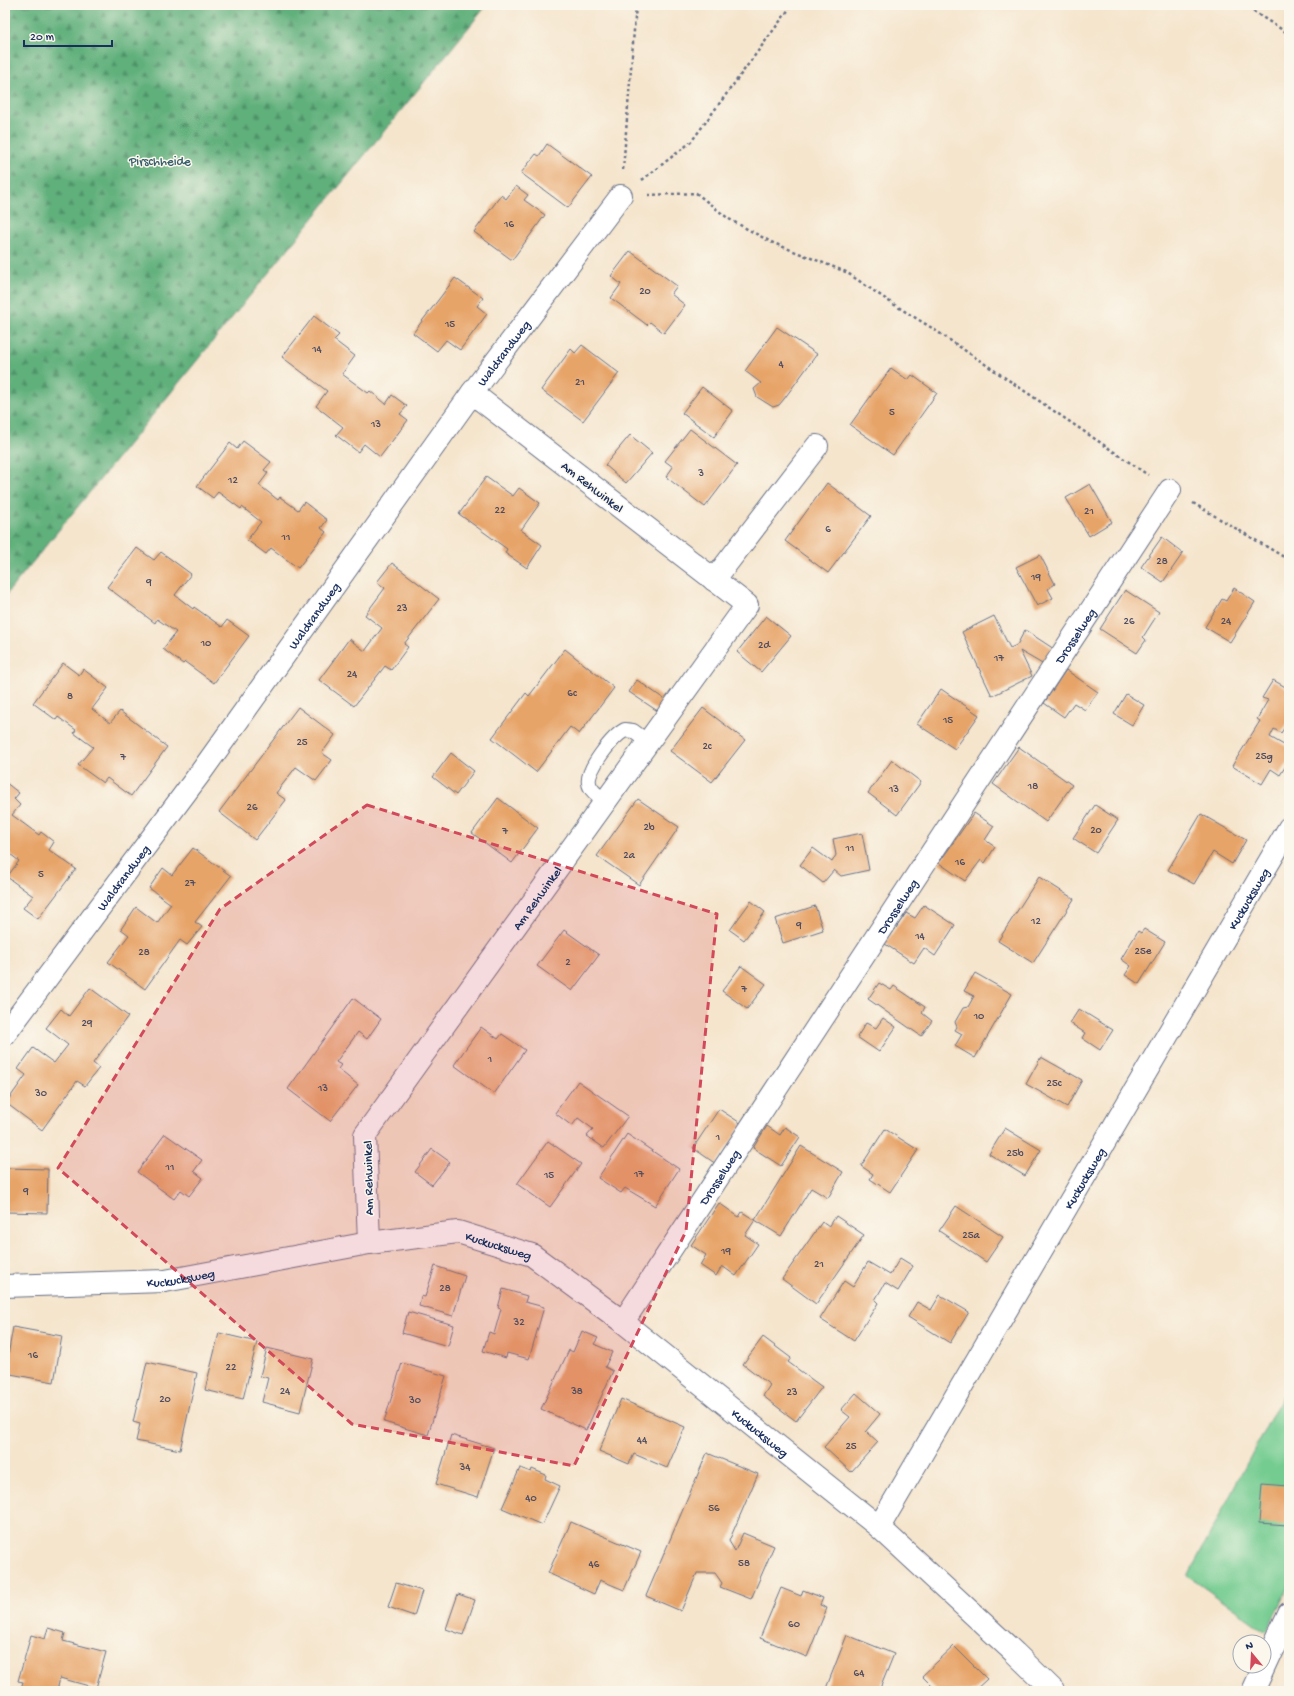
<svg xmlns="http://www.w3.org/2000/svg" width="1294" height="1696" font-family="'Gochi Hand',sans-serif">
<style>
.green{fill:#75cc91;stroke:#487e78}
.forest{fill:url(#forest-firs);stroke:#3e706c}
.building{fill:#e7a469}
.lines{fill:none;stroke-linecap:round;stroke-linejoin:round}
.service-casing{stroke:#676f85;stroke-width:16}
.minor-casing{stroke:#676f85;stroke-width:24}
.path{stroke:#676f85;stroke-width:2.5;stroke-dasharray:3 3;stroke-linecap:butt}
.service{stroke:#fff;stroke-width:14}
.minor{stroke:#fff;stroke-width:22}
.marked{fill:#d1495b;fill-opacity:0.2;stroke:#d1495b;stroke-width:3;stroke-dasharray:8 5;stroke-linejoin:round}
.labels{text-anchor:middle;stroke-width:3;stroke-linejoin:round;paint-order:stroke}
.number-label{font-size:11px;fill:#4e4c61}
.park-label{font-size:13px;fill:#365e6d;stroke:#fbf7ec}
.street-label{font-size:13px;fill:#1b2f5e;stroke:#fbf7ec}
</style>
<defs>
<pattern id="forest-firs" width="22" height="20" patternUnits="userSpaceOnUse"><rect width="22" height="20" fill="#60b07b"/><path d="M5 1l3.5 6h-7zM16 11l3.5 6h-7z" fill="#4e9068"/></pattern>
</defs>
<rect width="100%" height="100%" fill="#fbf7ec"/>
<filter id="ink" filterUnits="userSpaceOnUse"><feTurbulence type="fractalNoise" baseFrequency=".025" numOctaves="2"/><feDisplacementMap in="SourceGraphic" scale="8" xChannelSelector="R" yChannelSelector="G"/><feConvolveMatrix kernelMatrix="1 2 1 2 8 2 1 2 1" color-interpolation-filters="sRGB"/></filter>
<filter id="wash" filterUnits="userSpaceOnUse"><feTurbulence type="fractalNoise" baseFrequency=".012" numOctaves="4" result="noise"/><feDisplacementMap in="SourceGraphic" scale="16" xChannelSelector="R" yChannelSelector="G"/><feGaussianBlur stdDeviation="0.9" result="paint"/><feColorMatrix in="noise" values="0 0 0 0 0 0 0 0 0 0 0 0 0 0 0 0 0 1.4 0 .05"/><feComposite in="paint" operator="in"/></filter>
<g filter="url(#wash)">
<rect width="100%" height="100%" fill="#f5e5cd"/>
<path class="green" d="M1289 1383V1587L1266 1632 1188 1576Z"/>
<path class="forest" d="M5 5H487L5 596Z"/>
<g id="blocks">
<path class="building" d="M547 144 592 177 568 208 521 173 536 154 539 156Z
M516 186 528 195 524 200 545 215 512 260 474 232 501 195 506 199Z
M630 251 677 286 671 294 685 305 664 333 650 322 647 325 611 298 621 284 611 276Z
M455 278 483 298 477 306 487 314 460 350 446 340 437 351 413 333Z
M314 316 339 335 334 340 355 356 342 374 368 393 370 391 386 404 392 395 407 406 400 414 408 420 380 457 364 444 358 452 336 435 343 427 316 406 327 391 282 357Z
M777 327 817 354 784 399 779 405 773 407 757 397 754 389 761 383 745 371Z
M582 345 619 373 583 421 541 390 571 349 575 353Z
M891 368 908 380 912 375 937 393 893 455 850 425Z
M702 387 733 411 714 437 682 413Z
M690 429 737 465 705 507 666 477 673 467 665 461Z
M630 435 652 453 626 483 605 465Z
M243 441 271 462 264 470 268 473 259 485 278 500 280 497 298 510 304 502 327 520 321 528 326 532 298 568 271 548 266 554 247 540 261 522 242 507 241 509 218 492 213 498 197 486 230 443 237 449Z
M486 477 513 496 519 488 540 503 521 530 542 545 527 568 505 553 507 549 459 514Z
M827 483 871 516 828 573 785 541Z
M1090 484 1112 522 1089 536 1066 498Z
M1162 537 1183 553 1163 582 1141 567Z
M137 548 154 560 161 552 191 574 175 595 193 609 194 607 222 627 227 620 249 636 214 683 185 662 183 664 163 649 176 632 157 619 155 623 107 587Z
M1040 555 1055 584 1048 589 1053 598 1037 606 1016 567Z
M392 563 439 599 404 644 408 647 391 670 385 666 354 706 319 680 349 639 365 651 382 628 365 615 385 588 377 582Z
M1234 588 1255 602 1230 642 1205 627 1222 599 1226 601Z
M1125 590 1159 612 1143 637 1146 640 1137 653 1100 629Z
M766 616 791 636 761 672 737 652Z
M994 616 1010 648 1017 645 1025 630 1054 649 1044 665 1020 651 1032 676 992 696 962 632Z
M565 649 614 688 579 734 570 727 536 772 492 738 526 693 529 696Z
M63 663 79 675 83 669 108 688 92 709 110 723 120 711 167 747 131 796 107 778 103 783 78 765 93 747 74 733 76 730 58 717 56 720 33 703Z
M1066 670 1098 692 1085 710 1074 703 1064 717 1044 703Z
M637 680 667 701 659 712 629 692Z
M1273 680 1289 689V721L1281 733 1274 729 1270 737 1289 748V761L1280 775 1271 769 1262 784 1232 766 1260 721 1257 719 1268 700 1262 698Z
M941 689 979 715 955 749 917 724Z
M1126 694 1144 705 1132 725 1114 714Z
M298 707 335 735 322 753 332 760 316 781 296 767 276 793 286 800 255 840 219 812Z
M703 708 745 740 712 782 670 751Z
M1019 747 1072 785 1046 822 993 784Z
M451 753 474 771 456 795 433 777Z
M892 760 921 782 897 815 868 793Z
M5 782 19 793 14 799 20 805 12 815 39 835 41 832 54 842 49 850 76 869 38 919 23 908 33 896 7 877 19 861 5 850Z
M498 798 538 828 512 863 472 833Z
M638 799 679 827 639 885 597 856Z
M1095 805 1118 820 1096 853 1073 838Z
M974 813 994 826 985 840 995 847 985 863 981 860 965 881 939 863Z
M1201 814 1246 840 1232 864 1213 852 1194 884 1168 870Z
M862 833 869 870 841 876 834 870 823 883 800 865 813 848 832 862 836 855 833 839Z
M193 848 231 876 195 922 202 927 187 945 180 940 145 989 108 962 129 935 121 929 136 907 157 923 171 904 149 888 163 868 172 875Z
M1039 877 1074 899 1033 963 998 941Z
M751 901 765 912 744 940 730 930Z
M924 905 955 925 935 956 924 948 914 963 885 944 906 913 915 918Z
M815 906 823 930 783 943 775 919Z
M1144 929 1165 942 1139 984 1125 975 1131 966 1121 959 1138 931 1141 933Z
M564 930 599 955 572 991 537 966Z
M741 966 766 984 747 1009 722 991Z
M975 973 1012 994 975 1058 955 1046 962 1034 955 1030 957 1027 955 1022 963 1008 968 1007 974 996 964 991Z
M879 983 891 990 894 986 925 1007 922 1013 932 1021 921 1036 868 999Z
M90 988 128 1016 93 1063 99 1068 85 1086 77 1081 42 1130 6 1103 26 1075 18 1069 33 1048 54 1063 68 1045 46 1028 61 1009 69 1016Z
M353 998 381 1019 367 1039 358 1032 336 1062 341 1065 338 1069 358 1085 330 1121 288 1089Z
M1079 1009 1113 1030 1100 1050 1082 1038 1085 1033 1070 1023Z
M883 1018 896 1027 879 1052 857 1037 866 1023 876 1028Z
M481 1027 498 1039 502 1034 525 1050 494 1094 454 1065Z
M1041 1057 1082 1080 1067 1107 1026 1084Z
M578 1081 628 1116 604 1148 587 1136 593 1129 578 1118 572 1126 555 1113Z
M719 1109 742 1124 716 1164 693 1148Z
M767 1126 780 1135 785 1127 800 1137 781 1166 753 1148Z
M1005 1128 1041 1150 1025 1176 989 1154Z
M885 1129 918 1150 890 1192 870 1179 873 1174 861 1166Z
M165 1134 202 1160 194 1171 203 1178 189 1196 181 1190 174 1199 137 1172Z
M627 1134 679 1169 655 1206 625 1188 621 1193 598 1178Z
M548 1141 581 1164 550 1207 517 1184Z
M801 1146 843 1172 828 1198 811 1188 781 1236 755 1220Z
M432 1149 450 1162 432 1185 415 1172Z
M5 1168 48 1169 47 1213 5 1212Z
M719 1203 739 1217 742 1212 755 1220 745 1235 758 1244 736 1276 722 1266 716 1276 700 1265 706 1255 691 1245Z
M956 1206 1003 1237 986 1262 939 1231Z
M836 1216 864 1235 816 1304 782 1279 822 1222 829 1227Z
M900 1258 913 1266 898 1291 885 1283 875 1300 878 1303 854 1341 820 1319 844 1281 853 1287 868 1262 890 1275Z
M435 1266 465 1276 453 1316 419 1306 421 1296 425 1297Z
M503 1289 527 1296 525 1302 544 1307 529 1359 507 1353 506 1358 483 1351 489 1332 494 1334 501 1309 498 1308Z
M940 1295 969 1312 950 1343 908 1317 917 1302 931 1310Z
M408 1312 454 1325 448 1346 402 1333Z
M13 1327 62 1336 54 1382 5 1373Z
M582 1331 598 1338 594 1344 612 1352 605 1367 613 1371 586 1430 541 1409 569 1350 573 1352Z
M219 1333 257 1342 243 1399 205 1390Z
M763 1337 791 1358 788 1362 822 1387 796 1421 763 1396 770 1385 743 1364Z
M267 1348 313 1359 300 1412 262 1402 268 1378 260 1376Z
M147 1362 197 1373 180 1450 136 1441 140 1424 133 1422Z
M402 1363 446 1376 428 1435 384 1422Z
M856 1393 880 1414 866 1431 878 1442 851 1472 824 1447 850 1417 841 1410Z
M621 1399 685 1427 667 1468 634 1454 629 1464 599 1451Z
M451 1435 494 1448 478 1497 436 1484Z
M707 1453 758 1474 729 1541 735 1551 743 1533 774 1546 751 1599 720 1587 722 1583 715 1573H697L681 1611 646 1596Z
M520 1468 531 1472 532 1469 546 1475 545 1479 560 1486 542 1525 502 1508Z
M1262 1484 1289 1486 1287 1525 1259 1523Z
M571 1522 641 1552 624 1590 600 1580 594 1594 548 1573Z
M396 1583 422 1591 414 1616 388 1607Z
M781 1588 801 1596 803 1590 823 1598 820 1605 827 1608 807 1657 760 1638Z
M458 1594 475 1600 463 1635 446 1629Z
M48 1628 65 1633 63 1641 106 1652 96 1688 60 1678 57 1691H20L23 1682 18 1681 31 1635 45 1639Z
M847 1635 894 1654 879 1691H825Z
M954 1646 987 1679 974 1691H937L922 1676Z"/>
</g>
</g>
<g filter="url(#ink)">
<use href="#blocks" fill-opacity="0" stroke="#676f85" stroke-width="1"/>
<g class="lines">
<g class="service-casing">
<path id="service" d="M606 801C599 796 590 791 589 783 586 770 613 736 625 730L633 731 648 742"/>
</g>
<g class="minor-casing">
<g id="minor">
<path d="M714 580 817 446"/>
<path id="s1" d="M5 1034 201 772 472 393 621 196"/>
<path id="s2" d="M369 1243 365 1135 747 605 472 393"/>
<path id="s3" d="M5 1286 165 1281 369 1243 458 1232 532 1255 623 1322 879 1527 1015 1653 1054 1691"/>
<path id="s4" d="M623 1322 1170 490"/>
<path id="s5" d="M879 1527 1289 828"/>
<path d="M1253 1691 1289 1613"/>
</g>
</g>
<path class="path" d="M1243 5 1289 34
M623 170 636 5
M642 180 691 142 792 5
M648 195 696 193 729 219 771 242 846 272 893 304 932 328 1148 475
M1193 503 1289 560"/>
<use href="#service" class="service"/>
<use href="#minor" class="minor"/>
</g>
</g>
<path class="marked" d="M367 805 717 914 686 1231 574 1466 352 1424 58 1168 220 909Z"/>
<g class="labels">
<g class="number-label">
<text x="509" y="227">16</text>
<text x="645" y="294">20</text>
<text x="450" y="327">15</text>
<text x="317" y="352">14</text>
<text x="781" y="367">4</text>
<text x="580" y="385">21</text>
<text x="892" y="415">5</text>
<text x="376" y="427">13</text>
<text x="701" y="476">3</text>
<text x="233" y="483">12</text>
<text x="500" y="513">22</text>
<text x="1089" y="514">21</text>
<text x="828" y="532">6</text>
<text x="286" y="540">11</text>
<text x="1162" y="564">28</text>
<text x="1036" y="580">19</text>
<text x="149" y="585">9</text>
<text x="402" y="611">23</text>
<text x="1129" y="624">26</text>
<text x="1226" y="624">24</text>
<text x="206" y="646">10</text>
<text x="764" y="648">2d</text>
<text x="999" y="661">17</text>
<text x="352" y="677">24</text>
<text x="572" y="696">6c</text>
<text x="70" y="699">8</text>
<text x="948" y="723">15</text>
<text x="302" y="745">25</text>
<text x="707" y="749">2c</text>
<text x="1264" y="759">25g</text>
<text x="123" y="760">7</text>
<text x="1033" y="789">18</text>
<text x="894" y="792">13</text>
<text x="252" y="810">26</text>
<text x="649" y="830">2b</text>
<text x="1096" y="833">20</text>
<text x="505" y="834">7</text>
<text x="850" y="851">11</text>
<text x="629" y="858">2a</text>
<text x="960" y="865">16</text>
<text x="41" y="877">5</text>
<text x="190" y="886">27</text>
<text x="1036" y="924">12</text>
<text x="799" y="928">9</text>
<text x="920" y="939">14</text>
<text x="1143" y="954">25e</text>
<text x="144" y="955">28</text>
<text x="568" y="965">2</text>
<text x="744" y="992">7</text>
<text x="979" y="1019">10</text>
<text x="87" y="1026">29</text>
<text x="490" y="1062">1</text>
<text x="1054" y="1086">25c</text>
<text x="323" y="1091">13</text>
<text x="41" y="1096">30</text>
<text x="718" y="1140">1</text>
<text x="1015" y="1156">25b</text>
<text x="170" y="1170">11</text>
<text x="639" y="1177">17</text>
<text x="549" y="1178">15</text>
<text x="26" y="1194">9</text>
<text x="971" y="1238">25a</text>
<text x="726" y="1254">19</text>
<text x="819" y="1267">21</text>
<text x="445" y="1291">28</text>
<text x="519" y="1325">32</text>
<text x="33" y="1358">16</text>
<text x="231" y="1370">22</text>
<text x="285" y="1394">24</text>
<text x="577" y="1394">38</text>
<text x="792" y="1395">23</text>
<text x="165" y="1402">20</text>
<text x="415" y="1403">30</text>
<text x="642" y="1443">44</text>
<text x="851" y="1449">25</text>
<text x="465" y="1470">34</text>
<text x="531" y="1501">40</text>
<text x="714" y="1511">56</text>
<text x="744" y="1566">58</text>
<text x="594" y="1567">46</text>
<text x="794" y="1627">60</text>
<text x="859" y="1676">64</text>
</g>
<g class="park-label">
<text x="160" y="165">Pirschheide</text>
</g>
<g class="street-label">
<text dy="5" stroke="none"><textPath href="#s1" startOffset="844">Waldrandweg</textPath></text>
<text transform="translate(593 486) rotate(38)" y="5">Am Rehwinkel</text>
<text dy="5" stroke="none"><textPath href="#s1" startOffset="520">Waldrandweg</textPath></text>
<text dy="5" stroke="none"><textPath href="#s4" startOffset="822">Drosselweg</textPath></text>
<text dy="5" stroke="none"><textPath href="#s1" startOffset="196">Waldrandweg</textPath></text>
<text dy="5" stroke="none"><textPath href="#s2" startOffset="401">Am Rehwinkel</textPath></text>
<text dy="5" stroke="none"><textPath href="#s5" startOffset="729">Kuckucksweg</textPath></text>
<text dy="5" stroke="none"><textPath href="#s4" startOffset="498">Drosselweg</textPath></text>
<text dy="5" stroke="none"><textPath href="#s4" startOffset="174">Drosselweg</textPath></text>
<text transform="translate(367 1178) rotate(-91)" y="5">Am Rehwinkel</text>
<text dy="5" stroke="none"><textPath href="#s5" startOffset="405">Kuckucksweg</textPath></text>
<text dy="5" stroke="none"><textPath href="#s3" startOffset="500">Kuckucksweg</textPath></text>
<text dy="5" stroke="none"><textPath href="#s3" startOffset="176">Kuckucksweg</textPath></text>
<text dy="5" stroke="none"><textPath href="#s3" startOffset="824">Kuckucksweg</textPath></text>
</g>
</g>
<rect width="1294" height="1696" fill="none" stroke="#fbf7ec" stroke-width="20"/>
<g transform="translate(1252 1654) rotate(342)"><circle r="19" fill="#fbf7ec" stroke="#a1a7b3"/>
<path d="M0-3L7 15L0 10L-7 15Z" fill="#d1495b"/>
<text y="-6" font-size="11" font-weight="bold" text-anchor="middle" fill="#1b2f5e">N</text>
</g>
<path d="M24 40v6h88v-6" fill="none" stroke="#1b2f5e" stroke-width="2"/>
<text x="30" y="40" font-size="12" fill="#1b2f5e" stroke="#fbf7ec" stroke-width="3" paint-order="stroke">20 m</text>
</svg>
